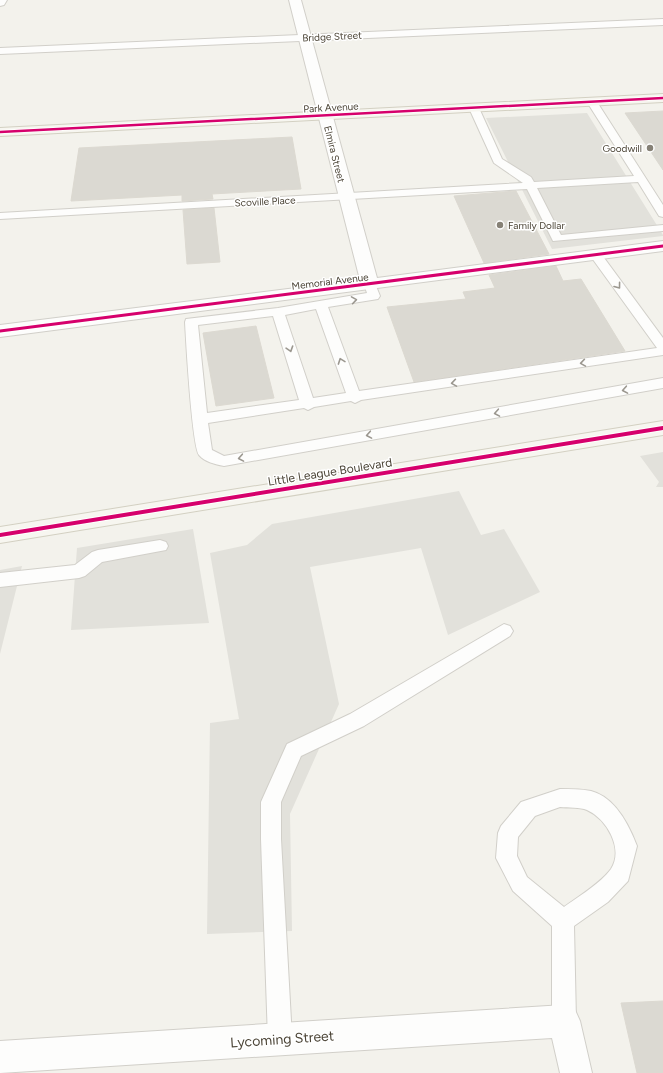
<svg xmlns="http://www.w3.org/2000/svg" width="663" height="1073" font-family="Figtree,sans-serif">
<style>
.parking{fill:#e2e1db}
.building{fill:#dbd9d2;stroke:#dcd9d1}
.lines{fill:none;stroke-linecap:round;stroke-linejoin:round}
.lane-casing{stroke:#d1cfc9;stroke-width:2}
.street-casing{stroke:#d1cfc9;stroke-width:2}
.secondary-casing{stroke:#d3d0c2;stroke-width:2}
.lane{fill:#fdfdfc;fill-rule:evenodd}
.street{fill:#fdfdfc;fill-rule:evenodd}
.secondary{fill:#f7f6f0;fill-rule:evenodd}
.cycleway-far2-casing{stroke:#fff;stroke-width:4}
.cycleway-far1-casing{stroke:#fff;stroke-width:5}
.cycleway-casing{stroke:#fff;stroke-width:6}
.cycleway-far2{stroke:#d6006c;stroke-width:2.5}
.cycleway-far1{stroke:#d6006c;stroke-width:3}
.cycleway{stroke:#d6006c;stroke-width:4}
.oneway{stroke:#9b978f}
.poi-dot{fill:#868176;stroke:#fff;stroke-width:1.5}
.labels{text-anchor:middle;stroke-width:3;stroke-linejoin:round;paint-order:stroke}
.far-street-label{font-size:10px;fill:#4b4436;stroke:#fff}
.far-poi-label{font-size:10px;fill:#4b4436;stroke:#fff;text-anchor:end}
.street-label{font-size:12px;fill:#4b4436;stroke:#fff}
.near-street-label{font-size:14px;fill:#4b4436;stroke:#fff}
</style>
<rect width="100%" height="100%" fill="#f3f2ec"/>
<path class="parking" d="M587 113 663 235V236L552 249 486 118Z
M663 452V487H656L659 482 640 456Z
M459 491 481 535 504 529 540 592 448 635 421 548 310 567 339 704 290 814 292 931 207 934 210 723 239 719 210 553 247 545 272 524Z
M193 529 209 623 71 630 77 548Z
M22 566 0 654V570Z"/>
<path class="building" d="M663 111V170L625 113Z
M292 137 301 189 212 194 213 199 182 201V195L71 201 79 148Z
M516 191 549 254 484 263 454 196Z
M214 208 220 262 187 264 183 210Z
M556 266 563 281 581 279 625 351 414 382 387 307 466 299 463 292 495 288 489 275Z
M256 326 274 398 216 406 203 333Z
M663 1001V1073H637L621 1003Z"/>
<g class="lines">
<g class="lane-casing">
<path id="lane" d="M663 19V25L0 54V48Z
M592 99 597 102 663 205V217L659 216 638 182 537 188 561 235 663 225V231L553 241 527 189 0 219V213L523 183 494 163 469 108 474 105 479 108 502 159 531 177 534 182 634 176 587 102Z
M595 250 599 251 663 338V355L361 400 355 403 351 401 314 407 308 410 304 408 208 423 212 450 224 456 663 378V388L224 466C215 464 205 462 199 455 192 445 186 341 185 322L186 319 278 308 367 293 364 284 366 281H374L380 296 378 299 328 307 359 391 657 348 589 254ZM316 309 346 393 313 398 285 315ZM273 316 299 400 207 413 198 325Z
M160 540 166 542 168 546 166 550 102 562 85 576 79 578 0 587V573L75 565 92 552 98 550Z
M504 624 510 626 513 631 510 636 364 726 301 756 281 802V839L292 1039 288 1047 280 1051 272 1047 268 1039 261 839V802L287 744 350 714Z
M560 789C570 789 581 789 591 791 615 797 629 825 637 846L628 881 608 902 574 926 576 1021 572 1029 564 1033 556 1029 552 1021V926L513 891 496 858 498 833 501 826 521 802ZM560 807C568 808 580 807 587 810 607 819 624 849 611 869 601 883 578 897 564 907L527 877 517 856 518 837 535 816Z"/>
</g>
<g class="street-casing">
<path id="street" d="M0 0H7L4 5 0 6Z
M289 0H301L377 278 663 241V251L0 337V325L360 280Z
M564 1005 575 1010 580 1021 592 1073H560L552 1038 0 1073V1041Z"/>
</g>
<g class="secondary-casing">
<path id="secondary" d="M663 94V102L0 136V128Z
M663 421V435L0 543V527Z"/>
</g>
<use href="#lane" class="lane"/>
<use href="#street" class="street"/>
<use href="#secondary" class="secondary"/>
<g class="cycleway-far2-casing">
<path id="cycleway-far2" d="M0 132 663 98"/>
</g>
<g class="cycleway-far1-casing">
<path id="cycleway-far1" d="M0 331 663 246"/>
</g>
<g class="cycleway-casing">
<path id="cycleway" d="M0 535 663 428"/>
</g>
<use href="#cycleway-far2" class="cycleway-far2"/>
<use href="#cycleway-far1" class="cycleway-far1"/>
<use href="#cycleway" class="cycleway"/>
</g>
<defs><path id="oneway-chevron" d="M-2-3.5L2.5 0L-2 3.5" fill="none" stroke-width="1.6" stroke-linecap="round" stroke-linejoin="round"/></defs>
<g class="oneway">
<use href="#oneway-chevron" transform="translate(618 286) rotate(53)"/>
<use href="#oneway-chevron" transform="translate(354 300) rotate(-9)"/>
<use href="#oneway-chevron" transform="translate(290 349) rotate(72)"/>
<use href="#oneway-chevron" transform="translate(341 361) rotate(-110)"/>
<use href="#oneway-chevron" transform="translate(583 363) rotate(171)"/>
<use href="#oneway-chevron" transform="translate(454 383) rotate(171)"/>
<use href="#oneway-chevron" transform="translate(625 390) rotate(170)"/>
<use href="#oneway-chevron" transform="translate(497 413) rotate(170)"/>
<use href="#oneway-chevron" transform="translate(369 435) rotate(170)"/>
<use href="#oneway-chevron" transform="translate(241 458) rotate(170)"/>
</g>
<g class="poi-dot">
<circle cx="650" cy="148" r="4"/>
<circle cx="500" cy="225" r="4"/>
</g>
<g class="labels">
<g class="far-street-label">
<text transform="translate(332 36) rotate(-3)" y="4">Bridge Street</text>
<text transform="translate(331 107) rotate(-3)" y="4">Park Avenue</text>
<text transform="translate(335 154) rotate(76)" y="4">Elmira Street</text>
<text transform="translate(265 201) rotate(-3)" y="4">Scoville Place</text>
<text transform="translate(330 281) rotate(-7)" y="4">Memorial Avenue</text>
</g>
<g class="far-poi-label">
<text x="642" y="152">Goodwill</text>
<text x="508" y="229" text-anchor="start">Family Dollar</text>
</g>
<g class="street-label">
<text transform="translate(330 472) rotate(-9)" y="4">Little League Boulevard</text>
</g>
<g class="near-street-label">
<text transform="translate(282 1039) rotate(-4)" y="5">Lycoming Street</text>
</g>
</g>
</svg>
